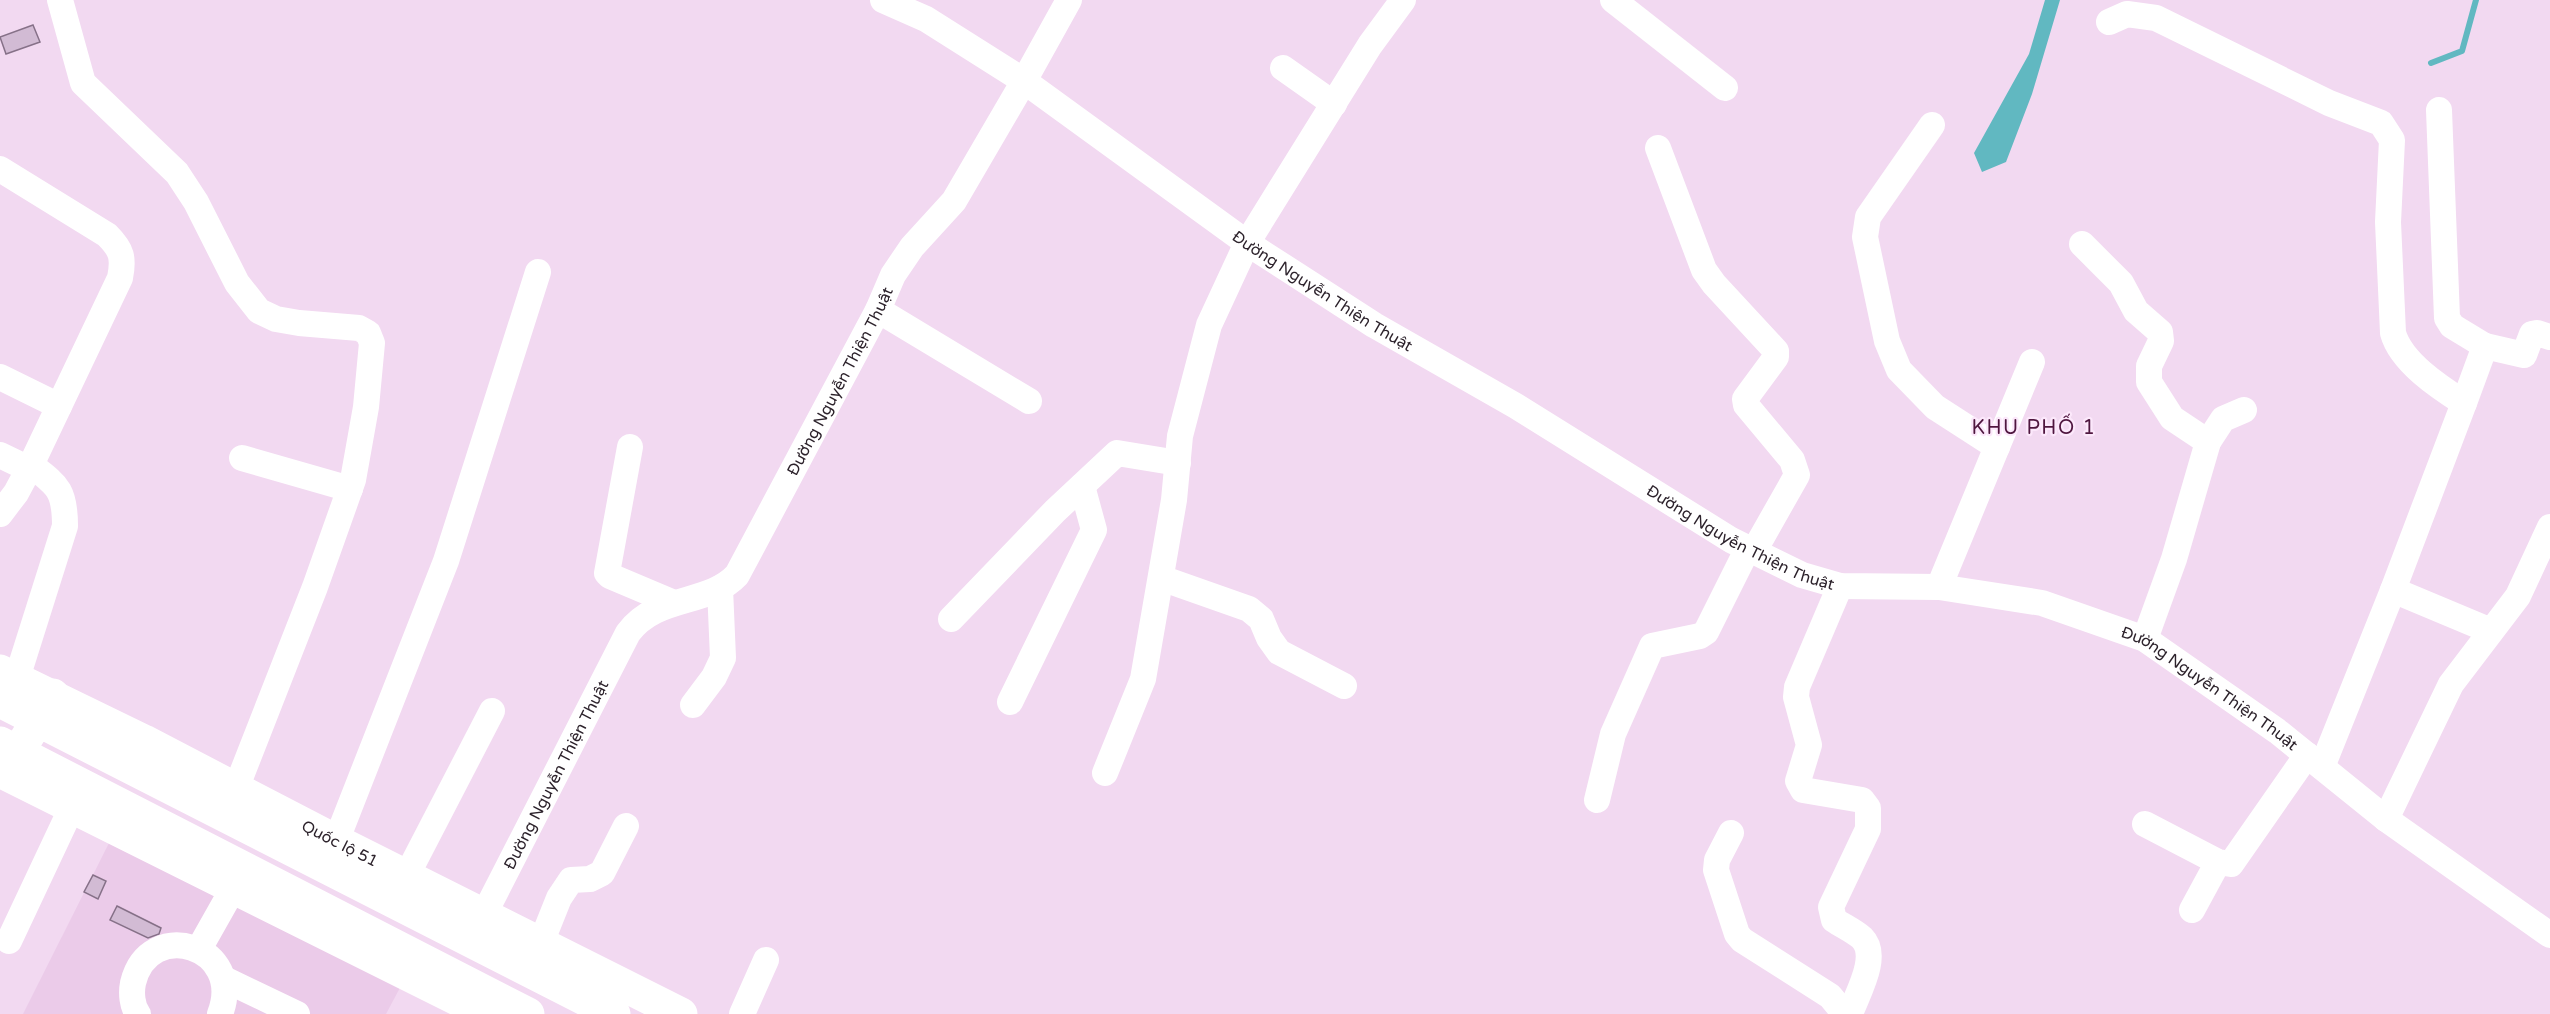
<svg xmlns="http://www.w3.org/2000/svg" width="2550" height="1014" font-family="'Varela Round',sans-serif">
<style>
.built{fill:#ebcbe9}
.water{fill:#61b8c1}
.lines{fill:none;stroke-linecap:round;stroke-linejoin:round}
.stream{stroke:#61b8c1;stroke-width:6}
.building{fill:#d2bbd4;stroke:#867188;stroke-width:1.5}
.minor{stroke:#fff;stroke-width:26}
.major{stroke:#fff;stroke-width:33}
.highway{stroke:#fff;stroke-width:33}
.labels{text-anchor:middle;stroke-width:4.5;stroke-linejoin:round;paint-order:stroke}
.street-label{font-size:16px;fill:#2d232c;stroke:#fce8fb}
.quarter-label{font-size:20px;letter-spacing:1.5px;fill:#4f163f;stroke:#fce8fb}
</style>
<rect width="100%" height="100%" fill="#f2d9f1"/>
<path class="built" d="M111 839 402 984 386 1014H23Z"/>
<path class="water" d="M2045 0H2060L2032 94 2006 162 1982 172 1974 153 2029 54Z"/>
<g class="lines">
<path class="stream" d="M2431 63 2462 51 2476 0"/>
</g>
<path class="building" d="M33 25 40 42 6 54 0 37Z
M93 875 106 881 98 899 84 892Z
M117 906 161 928 159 934 148 938 110 920Z"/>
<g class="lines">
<g class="minor">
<path d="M60 0 83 83 177 173 196 202 237 283 259 311 276 319 299 323 359 328 368 333 372 343 366 407 353 480 315 587 230 804"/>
<path d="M883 0 926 19 1024 81 1069 0"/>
<path d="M1613 0 1725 88"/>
<path d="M2109 22 2127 14 2156 18 2329 103 2381 123 2392 140 2388 222 2393 333C2401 362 2439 387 2464 403L2393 590 2322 767"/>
<path d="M1283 68 1334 104"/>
<path d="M2439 110 2447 318 2452 326 2485 346 2464 403"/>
<path d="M1932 125 1868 217 1865 237 1887 341 1899 370 1935 407 1997 447"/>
<path d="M1658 148 1704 270 1714 284 1776 351V357L1745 399 1746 405 1792 460 1797 475 1754 551"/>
<path d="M0 169 107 235C122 250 124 258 120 278L31 465 16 493 0 514"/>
<path d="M2082 244 2121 283 2136 311 2160 332 2161 341 2149 366V382L2172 418 2208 442"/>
<path d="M878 310 1029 401"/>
<path d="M2485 346 2524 355 2532 334 2537 333 2550 337"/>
<path d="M0 377 59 406"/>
<path d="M630 447 607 573 610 576 674 603"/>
<path d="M0 455 29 469"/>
<path d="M242 458 350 489"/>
<path d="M1161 578 1249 609 1261 619 1269 638 1279 652 1344 686"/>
<path d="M1840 586 1797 687 1796 697 1809 745 1798 781 1803 790 1862 800 1868 808V829L1831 907 1834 920C1843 926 1854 931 1862 938 1880 956 1857 994 1850 1014"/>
<path d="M1939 587 2032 362"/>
<path d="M2393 590 2491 631"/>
<path d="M951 619 1055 511 1117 453 1178 463"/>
<path d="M2145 639 2174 559 2208 442 2223 419 2244 410"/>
<path d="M17 678 65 526C65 490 58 486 31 465"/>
<path d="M1010 702 1094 530 1082 486"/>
<path d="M693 705 714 677 723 658 720 588"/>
<path d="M1105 773 1143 679 1174 500 1180 436 1209 325 1247 243 1370 45 1403 0"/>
<path d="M1597 800 1613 734 1652 646 1700 636 1706 632 1748 548"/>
<path d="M2386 819 2451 684 2518 596 2550 527"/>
<path d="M2145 824 2218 862 2231 864 2307 755"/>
<path d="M1731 833 1717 860 1716 870 1737 934 1742 940 1830 996 1845 1014"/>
<path d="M330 857 446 561 538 272"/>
<path d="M406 877 492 711"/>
<path d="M2192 910 2218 862"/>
<path id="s1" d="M475 932 628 633C657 594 708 606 737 575L878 310 893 275 912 247 954 201 1024 81 1247 243 1374 325 1516 406 1731 540 1802 575 1840 586 1939 587 2042 603 2145 639 2277 731 2386 819 2550 935"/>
<path d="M9 941 72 807"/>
<path d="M541 943 559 898 571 880 590 879 602 873 626 826"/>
<path d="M199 949 243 871"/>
<path d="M224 979 297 1014"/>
<path d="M138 1014C132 1006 131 993 133 983 149 916 246 946 220 1014"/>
<path d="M742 1014 766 960"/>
</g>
<g class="major">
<path id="s2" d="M0 671 144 741 336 841 681 1014"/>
<path d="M0 771 487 1014"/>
</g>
<path class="highway" d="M0 701 614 1014
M0 743 528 1014
M5 773 53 695"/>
</g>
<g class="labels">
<g class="street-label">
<text dy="6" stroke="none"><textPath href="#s1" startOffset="1400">Đường Nguyễn Thiện Thuật</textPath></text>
<text dy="6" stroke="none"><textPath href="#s1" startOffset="681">Đường Nguyễn Thiện Thuật</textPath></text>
<text dy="6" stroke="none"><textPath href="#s1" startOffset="1886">Đường Nguyễn Thiện Thuật</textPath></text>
<text dy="6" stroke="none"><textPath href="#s1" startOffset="2390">Đường Nguyễn Thiện Thuật</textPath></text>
<text dy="6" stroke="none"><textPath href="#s1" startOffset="177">Đường Nguyễn Thiện Thuật</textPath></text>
<text dy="6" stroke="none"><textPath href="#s2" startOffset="381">Quốc lộ 51</textPath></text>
</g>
<g class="quarter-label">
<text x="2034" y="434">KHU PHỐ 1</text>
</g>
</g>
</svg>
